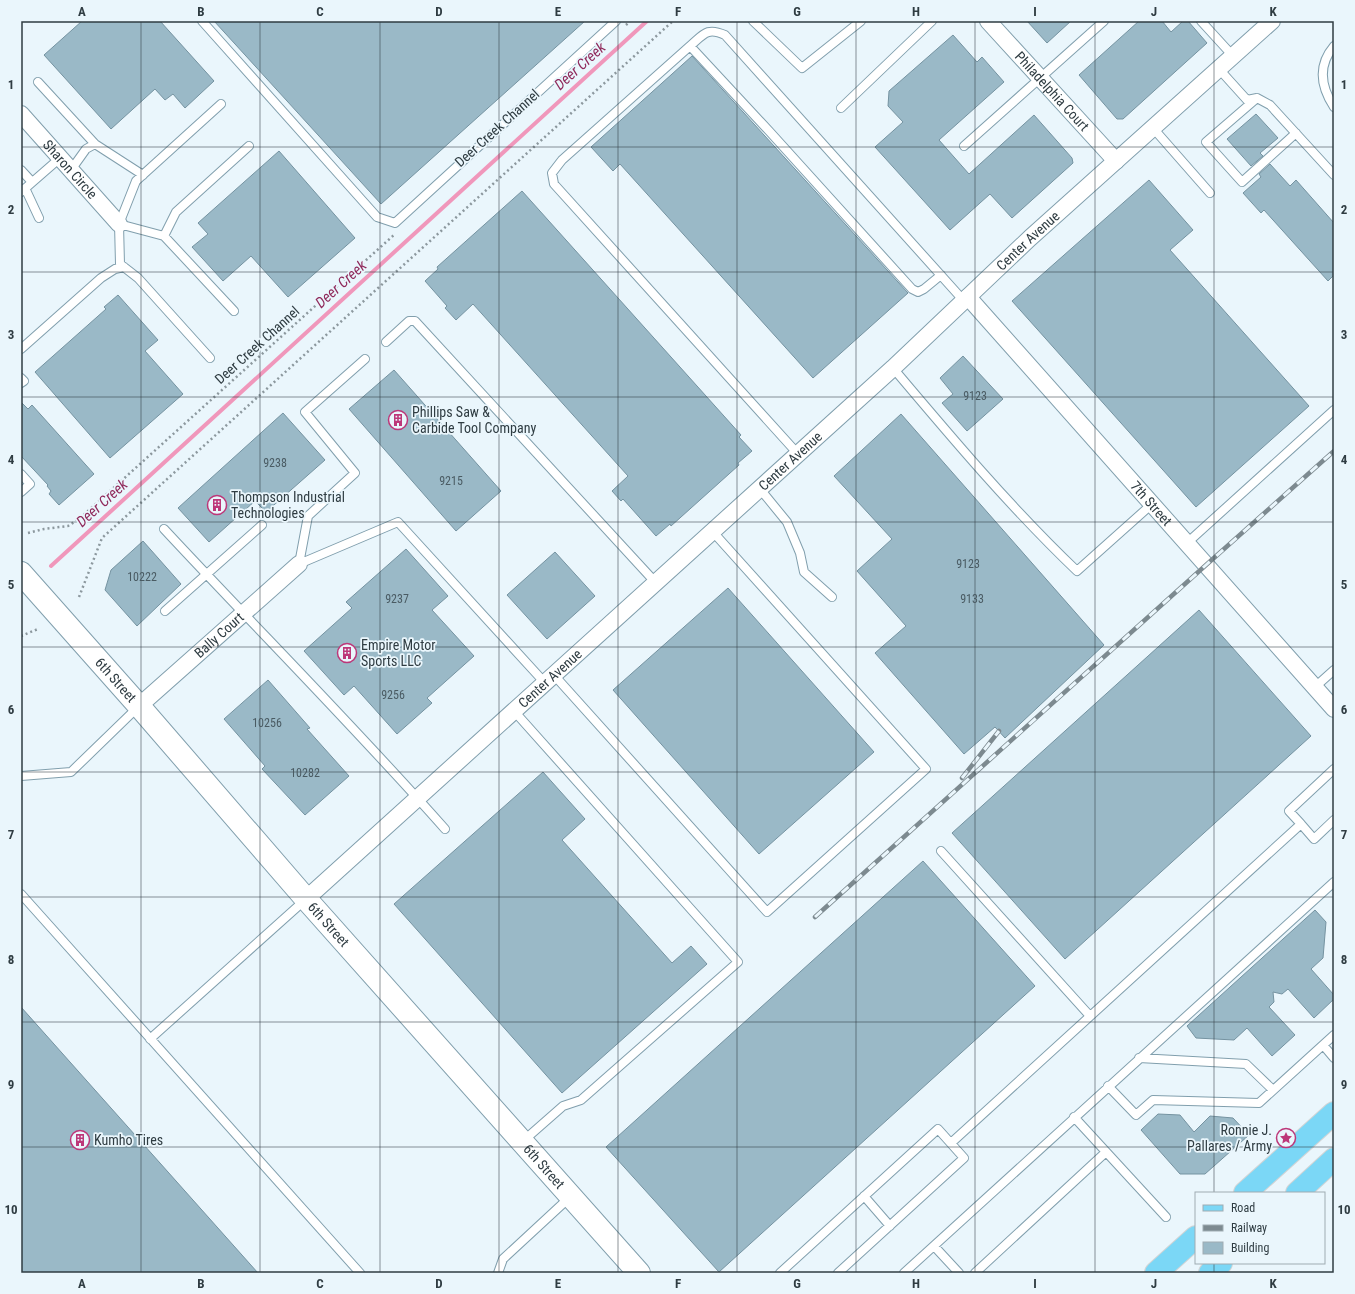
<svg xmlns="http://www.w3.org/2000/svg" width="1355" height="1294" font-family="'Roboto Condensed',sans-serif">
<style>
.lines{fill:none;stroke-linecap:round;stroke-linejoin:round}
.stream{stroke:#f097bb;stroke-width:4}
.building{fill:#9ab9c7;stroke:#7593a1}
.service-casing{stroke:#819fad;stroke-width:10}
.minor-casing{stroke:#819fad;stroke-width:18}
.secondary-casing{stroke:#819fad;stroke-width:24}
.primary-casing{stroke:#d1d4d5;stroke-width:24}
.path{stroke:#8c989e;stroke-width:2.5;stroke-dasharray:2 3;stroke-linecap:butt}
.service{stroke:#fff;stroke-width:8}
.minor{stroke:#fff;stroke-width:16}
.secondary{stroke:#fff;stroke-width:22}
.primary{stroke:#7bd7f6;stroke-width:22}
.rail-casing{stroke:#7d8a90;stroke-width:4.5}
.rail{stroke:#eaf6fc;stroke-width:3;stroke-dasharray:9;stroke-linecap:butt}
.grid{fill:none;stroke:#2f3c42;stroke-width:1;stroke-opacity:0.55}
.labels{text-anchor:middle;stroke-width:3.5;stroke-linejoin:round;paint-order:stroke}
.number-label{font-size:12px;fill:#4a5b63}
.street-label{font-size:14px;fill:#2f3c42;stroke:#eaf6fc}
.poi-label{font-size:14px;fill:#2f3c42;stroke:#eaf6fc;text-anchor:start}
.water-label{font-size:15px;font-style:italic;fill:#8f295b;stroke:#eaf6fc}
.neatline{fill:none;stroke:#2f3c42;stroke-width:1.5}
.grid-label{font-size:13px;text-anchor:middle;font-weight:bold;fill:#2f3c42}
</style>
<rect width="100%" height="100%" fill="#eaf6fc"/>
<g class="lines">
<path class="stream" d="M51 566 647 21"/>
</g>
<path class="building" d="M82 21H160L214 81 185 108 173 94 165 100 155 89 111 129 44 55Z
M214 21H585L381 204Z
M1027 21H1071L1047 43Z
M1139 21H1162L1171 32 1183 21H1188L1207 43 1123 119H1117L1079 75Z
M953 35 977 62 982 57 1004 82 939 140 969 174 1034 115 1072 158 1073 163 1012 218 990 194 950 230 875 147 903 122 888 106 889 91Z
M692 56 908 293 813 378 620 164 613 171 591 147Z
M1256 114 1278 138 1260 153 1263 156 1251 166 1227 139Z
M279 151 355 238 288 297 251 256 223 281 192 247 208 234 198 223Z
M1270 164 1290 186 1296 180 1334 223V275L1328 281 1264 210 1261 213 1243 193 1261 177 1259 174Z
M1149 180 1193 230 1170 250 1309 406 1196 507 1012 301Z
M522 191 741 435 739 437 752 451 738 463 739 465 671 526 670 524 656 536 623 499 621 501 612 491 628 476 473 304 456 320 445 308 447 306 425 281 438 269 437 267Z
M118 295 158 340 145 351 183 394 110 458 35 372 106 309 104 307Z
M963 356 1003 399 967 431 942 403 953 394 940 378Z
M394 370 501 491 456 531 349 409Z
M21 402 28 409 32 405 94 474 59 505 49 494 51 491 47 486 48 485 21 456Z
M283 413 325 460 266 512 255 501 209 542 178 508Z
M901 414 1104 645 1005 738 995 727 964 754 875 653 906 626 857 571 892 539 834 476Z
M143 541 181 584 137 626 105 590 111 570Z
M406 549 448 596 432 610 474 656 427 698 432 703 397 734 354 686 344 695 304 651 352 608 346 602Z
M555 552 595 596 547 639 507 595Z
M728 588 874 752 759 854 613 690Z
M1199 610 1311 736 1065 959 952 833Z
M268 680 310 728 307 729 349 776 305 815 262 769 265 766 224 719Z
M543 772 585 819 562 840 672 963 691 946 707 964 562 1093 394 904Z
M923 861 1035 986 719 1272 606 1147Z
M1315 910 1326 922 1323 958 1311 969 1334 995V999L1314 1018 1288 989 1282 994 1273 992 1274 1002 1269 1007 1295 1035 1272 1056 1247 1028 1234 1040 1196 1038 1187 1026Z
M21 1007 258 1273H21Z
M1158 1114 1180 1115 1194 1132 1210 1116 1233 1118 1249 1135 1205 1174H1180L1141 1130Z"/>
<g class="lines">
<g class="service-casing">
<path id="service" d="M202 21 377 217 395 223 616 21
M753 21 802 68 861 21
M1201 21 1233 56
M690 46 562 160 552 173 554 184 798 454
M1334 46C1317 66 1321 87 1334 107
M1219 69 1247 100 1257 98 1270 105 1334 175
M38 82 95 144
M1257 98 1206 142 1242 182 1296 133
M841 108 932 21
M1153 128 1210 193
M964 146 1104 21
M21 170 32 182
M71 170 86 149 95 144 143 175
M25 188 39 218
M21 192 60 158
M119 224 164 236 234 311
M164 236 176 212 249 146
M941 275 924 289 918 292 912 289 770 132 690 46C704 34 707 27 725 35L964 301
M386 342 409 321H415L656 583
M21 349 101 278 115 269 124 267
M210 358 138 278 120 264 119 224 136 181 221 104
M893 368C952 438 1011 508 1077 571L1152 504
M21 378 24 381 21 383
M21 474 30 484 21 492
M760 489 787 522 800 553 804 572 832 597
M164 529C257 629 354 726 445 829
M1187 543 1334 410
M299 564 398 522 545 683
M299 564 308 516 355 473 305 412 365 359
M165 611 262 525
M554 675 767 912 926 769 713 532
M1315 687 1334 670
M514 711 738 962 581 1100 563 1106 522 1142
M21 776 71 772 138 707
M1301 824 1314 839 1334 820
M941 851 1090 1016
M21 894 360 1273
M150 1039 305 900
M1323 1045 1334 1058
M1139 1058 1246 1064 1273 1090
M1108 1086 1136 1115 1153 1100 1259 1103 1334 1035
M1074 1117 1166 1217
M951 1143 1301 824 1289 811 1334 769
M864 1196 890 1226
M934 1246 959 1273
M498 1273 503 1259 570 1197
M780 1273 938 1129 964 1158 838 1273
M904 1273 1334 882
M975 1273 1106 1152"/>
</g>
<g class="minor-casing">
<g id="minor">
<path id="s1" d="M988 21 1116 161"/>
<path id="s2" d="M21 114 119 224"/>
<path id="s3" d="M968 297 1334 709"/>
<path id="s4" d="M139 706 299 564"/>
<path id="s5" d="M306 899 893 368 1030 238 1272 21"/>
</g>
</g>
<g class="secondary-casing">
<g id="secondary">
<path id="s6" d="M21 573 139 706 306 899 639 1273"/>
</g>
</g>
<g class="primary-casing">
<path id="primary" d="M1245 1193 1334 1113
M1297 1193 1334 1159
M1156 1273 1196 1237
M1210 1273 1221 1263"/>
</g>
<path class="path" d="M626 25 630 21
M28 533 44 529 68 526 79 519 395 234
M79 597 102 538 673 21
M21 636 38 629"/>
<use href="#service" class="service"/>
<use href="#minor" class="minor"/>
<use href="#secondary" class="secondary"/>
<use href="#primary" class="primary"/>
<g class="rail-casing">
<path id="rail" d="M962 778 999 731
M815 917 1206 565 1334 451"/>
</g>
<use href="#rail" class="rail"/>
</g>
<path class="grid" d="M141 21V1273M260 21V1273M380 21V1273M499 21V1273M618 21V1273M737 21V1273M856 21V1273M975 21V1273M1095 21V1273M1214 21V1193M21 147H1334M21 272H1334M21 397H1334M21 522H1334M21 647H1334M21 772H1334M21 897H1334M21 1022H1334M21 1147H1334M1214 1263V1273"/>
<defs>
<g id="building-ring" transform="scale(1)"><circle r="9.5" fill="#eaf6fc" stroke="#bd3779" stroke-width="1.5"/><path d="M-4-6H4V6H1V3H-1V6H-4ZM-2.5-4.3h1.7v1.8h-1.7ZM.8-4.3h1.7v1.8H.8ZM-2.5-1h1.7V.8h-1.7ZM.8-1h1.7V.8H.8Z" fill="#bd3779"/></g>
<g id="sight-ring" transform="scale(1)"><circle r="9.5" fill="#eaf6fc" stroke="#bd3779" stroke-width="1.5"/><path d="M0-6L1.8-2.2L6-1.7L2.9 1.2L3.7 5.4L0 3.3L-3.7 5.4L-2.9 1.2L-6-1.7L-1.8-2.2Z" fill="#bd3779"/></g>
</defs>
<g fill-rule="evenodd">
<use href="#building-ring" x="398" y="420"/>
<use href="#building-ring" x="217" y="505"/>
<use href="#building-ring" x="347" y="653"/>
<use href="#sight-ring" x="1286" y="1138"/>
<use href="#building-ring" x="80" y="1140"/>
</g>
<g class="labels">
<g class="number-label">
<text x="975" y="400">9123</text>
<text x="275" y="467">9238</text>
<text x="451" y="485">9215</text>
<text x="968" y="568">9123</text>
<text x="142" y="581">10222</text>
<text x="397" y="603">9237</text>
<text x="972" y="603">9133</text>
<text x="393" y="699">9256</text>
<text x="267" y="727">10256</text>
<text x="305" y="777">10282</text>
</g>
<g class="street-label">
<text dy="5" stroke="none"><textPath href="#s1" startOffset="95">Philadelphia Court</textPath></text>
<text transform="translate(497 128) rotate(-42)" y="5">Deer Creek Channel</text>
<text dy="5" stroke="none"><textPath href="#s2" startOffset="74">Sharon Circle</textPath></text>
<text dy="5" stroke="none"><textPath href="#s5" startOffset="977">Center Avenue</textPath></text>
<text transform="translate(257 345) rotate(-42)" y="5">Deer Creek Channel</text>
<text dy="5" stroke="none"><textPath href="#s5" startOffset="653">Center Avenue</textPath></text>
<text dy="5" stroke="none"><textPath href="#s3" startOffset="276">7th Street</textPath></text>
<text dy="5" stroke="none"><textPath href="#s4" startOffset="107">Bally Court</textPath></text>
<text dy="5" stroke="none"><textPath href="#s5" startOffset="329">Center Avenue</textPath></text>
<text dy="5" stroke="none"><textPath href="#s6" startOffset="143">6th Street</textPath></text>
<text dy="5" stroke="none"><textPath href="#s6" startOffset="467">6th Street</textPath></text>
<text dy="5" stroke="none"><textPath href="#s6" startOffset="791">6th Street</textPath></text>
</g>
<g class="poi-label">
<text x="412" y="417">Phillips Saw &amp;<tspan x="412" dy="16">Carbide Tool Company</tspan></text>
<text x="231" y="502">Thompson Industrial<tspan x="231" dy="16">Technologies</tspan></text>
<text x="361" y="650">Empire Motor<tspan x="361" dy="16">Sports LLC</tspan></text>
<text x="1272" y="1135" text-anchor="end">Ronnie J.<tspan x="1272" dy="16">Pallares / Army</tspan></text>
<text x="94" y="1145">Kumho Tires</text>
</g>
<g class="water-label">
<text transform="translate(580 66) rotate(-42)" y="5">Deer Creek</text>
<text transform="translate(341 284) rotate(-42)" y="5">Deer Creek</text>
<text transform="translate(102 503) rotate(-42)" y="5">Deer Creek</text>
</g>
</g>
<rect width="1355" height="1294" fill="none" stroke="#eaf6fc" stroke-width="44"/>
<rect x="1195" y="1192" width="130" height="72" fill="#eaf6fc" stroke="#9facb2"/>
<rect x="1203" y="1205" width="20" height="6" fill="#7bd7f6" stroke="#9facb2"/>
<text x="1231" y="1212" font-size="12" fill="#2f3c42">Road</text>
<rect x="1203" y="1225" width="20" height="6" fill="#7d8a90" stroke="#9facb2"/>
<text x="1231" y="1232" font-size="12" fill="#2f3c42">Railway</text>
<rect x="1203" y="1242" width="20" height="12" fill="#9ab9c7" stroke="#9facb2"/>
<text x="1231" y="1252" font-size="12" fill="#2f3c42">Building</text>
<rect x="22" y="22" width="1311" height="1250" class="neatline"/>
<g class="grid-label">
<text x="82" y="16">A</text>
<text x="201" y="16">B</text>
<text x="320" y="16">C</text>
<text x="439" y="16">D</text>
<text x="558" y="16">E</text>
<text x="678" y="16">F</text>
<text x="797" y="16">G</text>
<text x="916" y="16">H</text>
<text x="1035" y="16">I</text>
<text x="1154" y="16">J</text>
<text x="1273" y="16">K</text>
<text x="11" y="89">1</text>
<text x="1344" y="89">1</text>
<text x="11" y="214">2</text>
<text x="1344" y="214">2</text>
<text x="11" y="339">3</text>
<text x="1344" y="339">3</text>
<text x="11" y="464">4</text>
<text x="1344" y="464">4</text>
<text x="11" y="589">5</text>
<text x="1344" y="589">5</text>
<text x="11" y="714">6</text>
<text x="1344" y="714">6</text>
<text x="11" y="839">7</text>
<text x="1344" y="839">7</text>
<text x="11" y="964">8</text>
<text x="1344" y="964">8</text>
<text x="11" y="1089">9</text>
<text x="1344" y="1089">9</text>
<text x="11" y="1214">10</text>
<text x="1344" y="1214">10</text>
<text x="82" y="1288">A</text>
<text x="201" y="1288">B</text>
<text x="320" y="1288">C</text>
<text x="439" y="1288">D</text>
<text x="558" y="1288">E</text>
<text x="678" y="1288">F</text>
<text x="797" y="1288">G</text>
<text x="916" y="1288">H</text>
<text x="1035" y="1288">I</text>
<text x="1154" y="1288">J</text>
<text x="1273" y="1288">K</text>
</g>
</svg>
